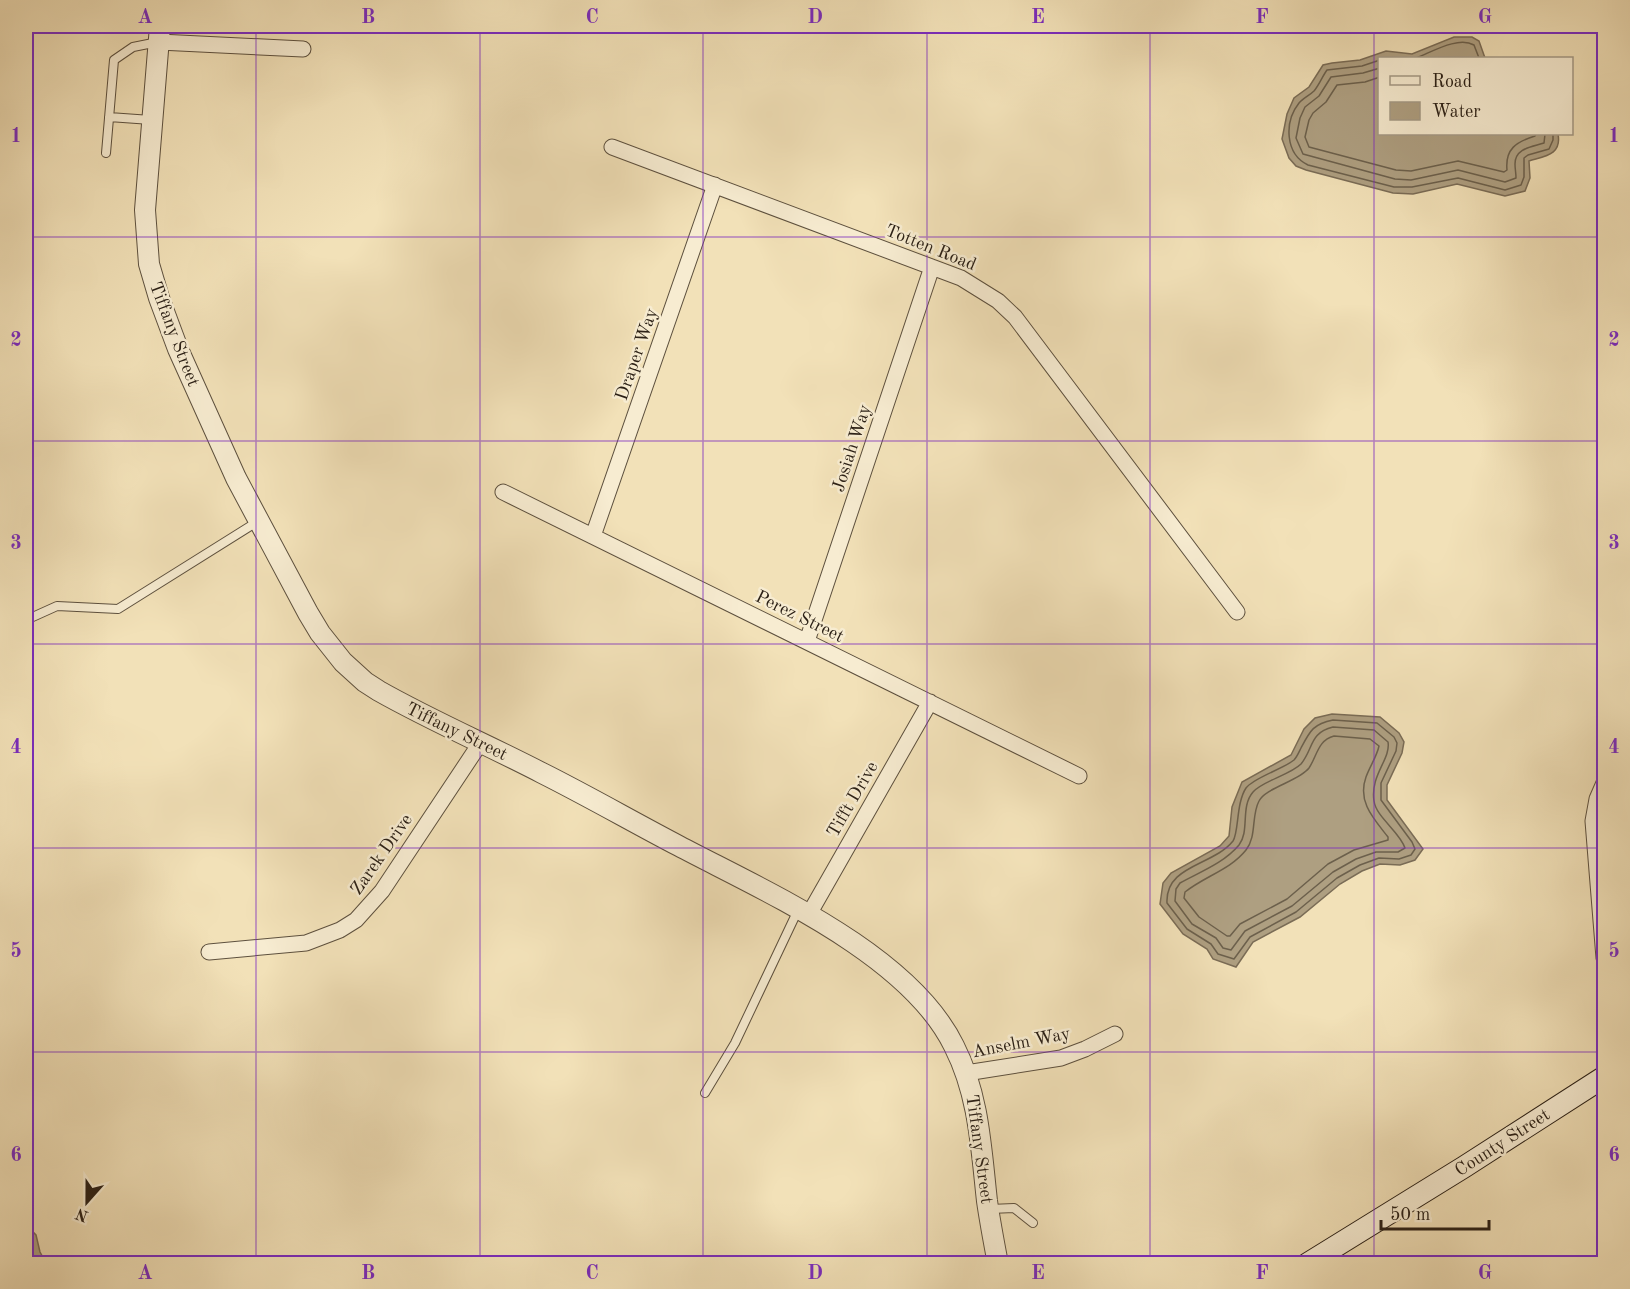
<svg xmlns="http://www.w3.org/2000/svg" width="1630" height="1289" font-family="'Old Standard TT',serif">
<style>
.water{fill:#ae9f81;stroke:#7a6c56;stroke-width:1.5}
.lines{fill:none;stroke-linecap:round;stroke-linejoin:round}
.shore{stroke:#6c604c;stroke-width:1.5}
.service-casing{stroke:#5d503e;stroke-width:10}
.minor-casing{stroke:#5d503e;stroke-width:17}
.tertiary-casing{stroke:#5d503e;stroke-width:22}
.secondary-casing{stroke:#2b2016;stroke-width:23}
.service{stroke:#f7ecd1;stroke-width:8}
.minor{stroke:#f7ecd1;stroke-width:15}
.tertiary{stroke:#f7ecd1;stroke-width:20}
.secondary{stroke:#f7ecd1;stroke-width:21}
.grid{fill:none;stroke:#7b2cbf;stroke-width:1.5;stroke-opacity:0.55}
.labels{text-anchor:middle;stroke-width:5;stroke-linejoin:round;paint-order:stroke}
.street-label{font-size:18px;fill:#2b2016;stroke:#f7ecd1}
.neatline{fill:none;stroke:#7b2cbf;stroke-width:2}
.grid-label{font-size:20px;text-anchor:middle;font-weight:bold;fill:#7b2cbf}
</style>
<rect width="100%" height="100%" fill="#f2e1b8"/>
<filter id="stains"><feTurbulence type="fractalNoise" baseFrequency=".00333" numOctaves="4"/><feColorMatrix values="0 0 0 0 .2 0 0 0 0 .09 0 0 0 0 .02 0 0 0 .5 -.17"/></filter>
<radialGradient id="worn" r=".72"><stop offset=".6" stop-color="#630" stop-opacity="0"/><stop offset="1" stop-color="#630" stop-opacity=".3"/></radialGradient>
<path class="water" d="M1454 37H1472L1479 41 1485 58H1380V134H1558C1562 155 1545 156 1529 161L1530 178 1525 191 1505 196 1457 184 1413 194 1393 193 1306 170 1296 166 1289 158 1282 139 1287 114 1294 98 1309 87 1323 65 1332 63 1360 60 1386 51 1412 54Z
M1332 714 1380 717 1399 733 1404 742 1402 753 1387 785V800L1423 849 1415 860 1400 865 1380 864 1362 871 1340 884 1300 917 1253 942 1236 967 1213 959 1207 949 1183 934 1160 904 1163 883 1171 873 1220 846 1229 836 1232 807 1242 782 1291 755 1304 729 1315 718Z
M26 1225 36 1235 40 1252 46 1263H26Z"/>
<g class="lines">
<path class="shore" d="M1416 58C1432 52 1458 36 1474 45L1479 58
M1380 60 1362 66 1327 70C1322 77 1319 85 1314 91 1310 95 1303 98 1299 103 1284 122 1285 154 1308 165L1394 187H1412L1458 178 1505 190 1521 185 1524 177V158L1528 155 1549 149 1553 140V134
M1380 68 1363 73 1331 77 1319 96 1305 107 1300 118 1296 138 1303 154 1395 179 1411 180 1458 170 1505 182 1516 178C1516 173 1515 169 1515 164 1515 148 1532 147 1544 143L1545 134
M1380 77 1365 82 1337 85 1326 102 1313 113 1309 120 1305 137 1309 147 1396 170 1411 171 1458 161 1504 172 1507 170C1505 149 1516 142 1535 136L1536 134
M1333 720 1377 723 1394 737 1397 743 1396 751 1381 783V800L1412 842 1415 849 1411 855 1399 859 1379 858 1360 865 1337 878 1296 912 1250 937 1234 959 1218 954 1211 944 1187 929 1167 903C1165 865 1213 866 1233 841 1239 832 1236 803 1246 788 1253 778 1283 769 1294 760 1297 757 1299 752 1301 748 1310 731 1313 724 1333 720Z
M1333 727 1374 730 1388 742C1391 759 1370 775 1374 801 1376 817 1400 832 1405 848L1398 852H1376L1356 859 1333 872 1292 906 1245 931 1231 950 1223 948 1216 938 1192 924 1175 901 1176 889 1180 883C1200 872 1224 863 1239 845 1250 831 1240 807 1253 792 1262 781 1290 775 1301 764 1314 748 1309 733 1333 727Z
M1334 736 1370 739 1379 746C1377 756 1370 766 1366 777 1357 802 1374 819 1388 837V840L1354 850 1328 864 1287 899 1240 924 1230 936H1227L1199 917 1184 898 1185 892C1205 876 1230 870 1246 850 1257 836 1251 816 1259 801 1265 788 1299 781 1309 768 1317 756 1318 740 1334 736Z"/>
<g class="service-casing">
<path id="service" d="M109 117 151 120
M106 153 114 60 133 47 158 42
M26 620 57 606 118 609 257 522
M705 1093 735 1043 798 910
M990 1209 1014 1208 1033 1223"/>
</g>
<g class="minor-casing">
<path id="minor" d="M159 42 303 49
M612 147 961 278 998 301 1015 317 1237 612
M503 492 1079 776
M593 536 715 185
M807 641 932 267
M1604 783 1597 799 1593 821 1604 958
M808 916 930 702
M209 952 306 943 340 930 356 920 382 891 481 742
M966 1073 1061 1058 1085 1049 1115 1034"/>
</g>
<g class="tertiary-casing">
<path id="tertiary" d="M160 26 145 210 149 264 159 298 178 349 236 478 308 613 320 633 343 662 365 682 379 691C432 721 488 745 542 773 588 796 633 822 679 846 766 892 909 954 954 1046 979 1095 981 1147 987 1201 990 1222 994 1243 998 1264"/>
</g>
<g class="secondary-casing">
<path id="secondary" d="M1307 1264 1464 1167 1604 1077"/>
</g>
<use href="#service" class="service"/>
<use href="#minor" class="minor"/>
<use href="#tertiary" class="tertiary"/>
<use href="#secondary" class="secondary"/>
</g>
<path class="grid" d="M256 26V1264M480 26V1264M703 26V1264M927 26V1264M1150 26V1264M1374 26V1264M26 237H1604M26 441H1604M26 644H1604M26 848H1604M26 1052H1604"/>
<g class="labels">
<g class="street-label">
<text transform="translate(931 247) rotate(22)" y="6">Totten Road</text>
<text transform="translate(175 334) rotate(69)" y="6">Tiffany Street</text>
<text transform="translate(636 354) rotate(-71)" y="6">Draper Way</text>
<text transform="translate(851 448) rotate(-72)" y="6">Josiah Way</text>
<text transform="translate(800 616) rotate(26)" y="6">Perez Street</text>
<text transform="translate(457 731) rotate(26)" y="6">Tiffany Street</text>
<text transform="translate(852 799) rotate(-60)" y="6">Tifft Drive</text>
<text transform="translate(381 854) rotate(-55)" y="6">Zarek Drive</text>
<text transform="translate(1021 1042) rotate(-11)" y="6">Anselm Way</text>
<text transform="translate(1502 1142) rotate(-33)" y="6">County Street</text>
<text transform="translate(980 1149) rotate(82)" y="6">Tiffany Street</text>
</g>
</g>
<rect width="1630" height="1289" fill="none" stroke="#f2e1b8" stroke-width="66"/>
<rect x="1378" y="57" width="195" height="78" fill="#f7ecd1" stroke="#a59a86" stroke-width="1.5"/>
<rect x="1390" y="76" width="30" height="9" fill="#f7ecd1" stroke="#a59a86" stroke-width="1.5"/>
<text x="1432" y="87" font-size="18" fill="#2b2016">Road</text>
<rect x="1390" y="102" width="30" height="18" fill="#ae9f81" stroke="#a59a86" stroke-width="1.5"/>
<text x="1432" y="117" font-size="18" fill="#2b2016">Water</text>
<g transform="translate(87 1202) rotate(201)" stroke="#f7ecd1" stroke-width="4.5" paint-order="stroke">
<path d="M0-4.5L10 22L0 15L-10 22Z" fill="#2b2016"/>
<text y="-9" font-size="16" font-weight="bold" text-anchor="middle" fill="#2b2016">N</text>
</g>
<path d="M1381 1220v9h108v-9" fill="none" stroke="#2b2016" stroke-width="3"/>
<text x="1390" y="1220" font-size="18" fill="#2b2016" stroke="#f7ecd1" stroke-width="4.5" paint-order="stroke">50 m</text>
<rect x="33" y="33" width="1564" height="1223" class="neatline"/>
<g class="grid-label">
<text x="145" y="23">A</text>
<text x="368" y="23">B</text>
<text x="592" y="23">C</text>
<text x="815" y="23">D</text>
<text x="1038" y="23">E</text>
<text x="1262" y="23">F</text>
<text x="1485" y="23">G</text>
<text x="16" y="142">1</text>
<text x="1614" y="142">1</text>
<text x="16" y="346">2</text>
<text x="1614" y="346">2</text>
<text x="16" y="549">3</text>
<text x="1614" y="549">3</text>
<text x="16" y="753">4</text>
<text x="1614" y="753">4</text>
<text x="16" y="957">5</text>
<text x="1614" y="957">5</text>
<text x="16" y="1161">6</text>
<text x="1614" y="1161">6</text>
<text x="145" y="1279">A</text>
<text x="368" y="1279">B</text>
<text x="592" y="1279">C</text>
<text x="815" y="1279">D</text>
<text x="1038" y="1279">E</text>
<text x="1262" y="1279">F</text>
<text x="1485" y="1279">G</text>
</g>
<rect width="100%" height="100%" filter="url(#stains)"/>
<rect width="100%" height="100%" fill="url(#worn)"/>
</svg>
